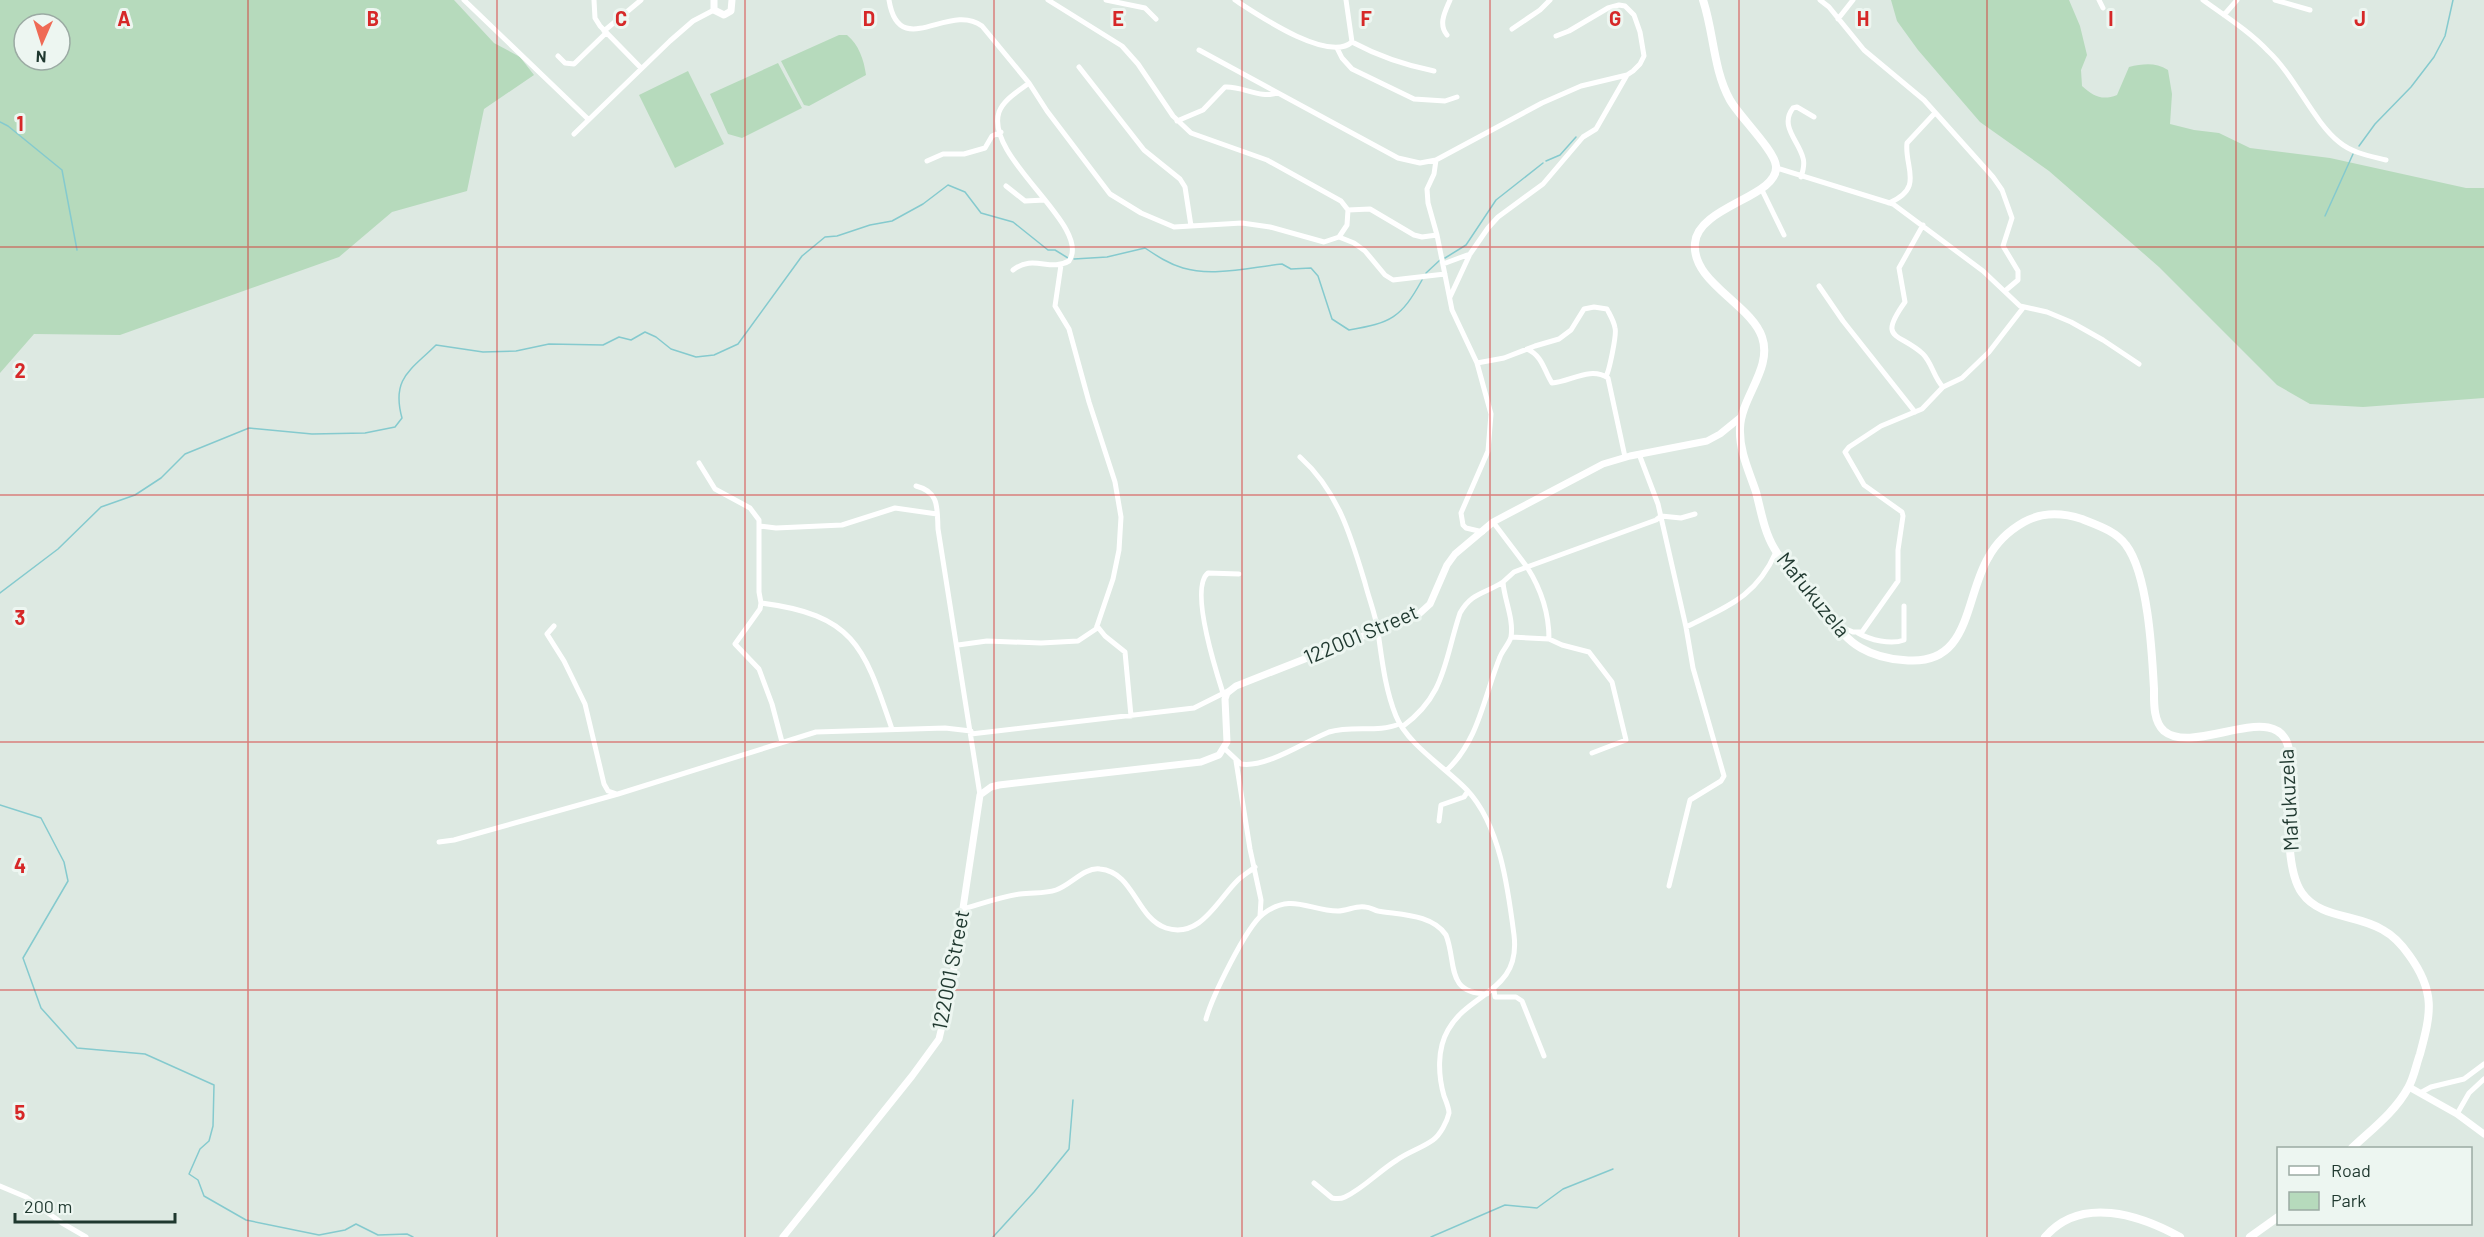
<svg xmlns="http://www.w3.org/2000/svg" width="2484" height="1237" font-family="Barlow,sans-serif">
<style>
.green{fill:#b6dabc;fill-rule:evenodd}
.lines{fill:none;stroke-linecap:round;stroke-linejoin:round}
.stream{stroke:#85cace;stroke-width:1.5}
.minor{stroke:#fff;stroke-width:5}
.tertiary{stroke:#fff;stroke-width:7}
.secondary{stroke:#fff;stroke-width:8}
.grid{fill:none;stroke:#d62828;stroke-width:1.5;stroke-opacity:0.55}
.labels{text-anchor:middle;stroke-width:6;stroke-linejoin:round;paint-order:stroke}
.street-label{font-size:21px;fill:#1f382f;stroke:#edf6f1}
.grid-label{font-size:20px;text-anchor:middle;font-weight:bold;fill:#d62828;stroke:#edf6f1;stroke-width:6;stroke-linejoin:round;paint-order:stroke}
</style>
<rect width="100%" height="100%" fill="#dde9e2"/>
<path class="green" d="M0 0H454L494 43 520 57 534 75 484 109 467 191 392 212 339 257 120 335 34 334 0 373ZM24 24H60V60H24Z
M1891 0H2069L2080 26 2087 55 2081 70 2082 86C2093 96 2102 101 2117 95L2129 67C2143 64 2155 62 2168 70L2172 94 2170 124 2194 130 2219 133 2250 148 2330 158 2466 188H2484V398L2363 407 2310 404 2277 385 2159 267 2049 171 1980 122 1918 50 1897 21Z
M839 35H847C859 45 864 60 866 75L809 106 804 105 781 61Z
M778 63 802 108 742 138 728 134 710 94Z
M688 71 724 144 675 168 639 95Z"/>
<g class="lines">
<path class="stream" d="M0 122 8 126 62 170 77 250
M2359 146 2375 124 2411 87 2434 57 2445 36 2453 0
M1546 161 1560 155 1576 137
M2325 216 2353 154
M1445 258 1466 245 1496 200 1543 163
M1074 259 1107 257 1145 248C1157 256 1169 264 1183 268 1213 277 1251 267 1282 264L1291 269 1311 268 1318 276 1332 319 1349 330C1391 323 1401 318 1422 280
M1426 273 1440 260
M0 593 58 549 101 507 135 495 161 478 185 454 249 428 312 434 365 433 395 427 402 418C391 378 411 370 436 345L483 352 516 351 549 344 603 345 619 337 631 340 645 332 656 337 671 349 696 357 714 355 738 344 802 256 825 237 837 236 870 225 892 221 923 204 948 185 965 192 981 213 1013 222 1048 250H1055L1068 258
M0 805 41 818 64 862 68 881 23 958 41 1008 77 1048 145 1054 214 1085 213 1126 209 1141 200 1149 189 1174 198 1180 204 1196 246 1220 319 1235 345 1230 356 1224 378 1235 407 1234 413 1237
M993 1237 1034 1192 1069 1149 1073 1100
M1431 1237 1505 1205 1537 1208 1563 1189 1613 1169"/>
<path class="minor" d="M464 0 588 119
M594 0 595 18 600 26 641 68
M889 0C899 62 949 1 982 26L1029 83 1047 111 1110 194 1141 213 1174 227 1242 223 1270 227 1324 242 1339 237 1347 225 1348 210 1341 201 1267 160 1191 133 1173 116 1138 64 1122 46 1048 0
M1106 0 1145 8 1156 19
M1235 0C1258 15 1328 63 1352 42L1346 0
M1820 0 1829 7 1864 50 1924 100 1993 177 2002 190 2012 218 2003 246 2018 271V280L2005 291
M2099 0 2103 8
M2203 0C2225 16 2249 31 2268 51 2295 76 2313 121 2339 142 2352 153 2370 156 2386 160
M2275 0 2310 10
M2224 15 2237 0
M1838 19 1853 0
M1512 29 1540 10 1550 0
M604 31 641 0
M1447 35C1438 24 1445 12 1450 0
M1352 42C1378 56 1404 65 1434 71
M1337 48 1342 58 1352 69 1414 99 1445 101 1457 97
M1199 50 1398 158 1420 163 1436 160 1542 103 1581 86 1627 75 1633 71 1640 64 1644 56 1640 32 1634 15 1625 6 1619 5 1608 8 1569 31 1556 36
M558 56 565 63 574 64 606 33
M1079 67 1144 150 1180 179 1185 187 1191 226
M1177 121 1203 110 1225 87C1243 86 1260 99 1278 93
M574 134 670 41 693 21 714 10
M1436 160 1434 174 1427 189 1428 203 1437 235 1452 310 1477 363 1491 414 1488 451 1461 513 1463 525 1466 528 1483 532
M927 161 943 154H964L985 148 992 136 1001 132
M1777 168 1893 204 1983 271 2020 306 2047 312 2071 322 2103 340 2139 364
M1801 177C1803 171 1805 164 1803 158 1799 141 1779 126 1793 108L1797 107 1814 117
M1006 186 1025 201 1045 200
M1761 188 1784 235
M1889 203C1925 188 1904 167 1907 143L1934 114
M1348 210 1370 209 1414 235 1422 237 1437 235
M1923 225 1899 268 1905 302C1877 341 1899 332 1923 354 1932 363 1934 378 1943 387
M1339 237 1354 243 1365 251 1385 275 1393 280 1445 274
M1443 264 1470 254
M1013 270C1033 254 1050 272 1069 261 1093 226 984 158 999 112 1004 99 1019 91 1029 83
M1819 286 1843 321 1915 412
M1450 297 1470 254 1488 228 1498 217 1543 184 1583 137 1596 129 1627 75
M1527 349C1543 356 1544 371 1552 383 1570 382 1590 366 1608 378L1625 457
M1477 363 1504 358 1535 346 1559 339 1571 330 1584 309 1594 307 1607 309C1610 315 1614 321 1615 328 1617 334 1609 372 1606 376
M1639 454 1658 504 1686 627 1693 668 1724 776 1721 781 1690 800 1669 886
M1300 457C1338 491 1351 536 1365 583 1369 599 1376 616 1378 632 1382 660 1385 689 1396 716 1407 744 1446 768 1467 790 1500 825 1508 888 1514 935 1521 992 1469 992 1448 1030 1437 1049 1438 1075 1444 1096 1446 1101 1449 1108 1449 1113 1447 1122 1440 1135 1433 1140 1422 1148 1408 1152 1397 1160 1379 1171 1364 1188 1345 1197 1341 1199 1337 1199 1332 1198L1314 1183
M699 463 715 489 750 508 759 520V592L761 603 760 609 735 644 759 669 772 704 782 742
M916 486C940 492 937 509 938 529L980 795
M1493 522 1527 567 1656 520 1661 516 1681 518 1695 514
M759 526 776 528 842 525 895 508 937 514
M761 603C855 615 864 647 892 729
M554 626 547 634 564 661 585 704 604 784 608 791 617 794
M1097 626 1105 636 1125 652 1131 716
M1839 626 1853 632H1862L1898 581V550L1903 516 1902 512 1864 485 1845 452 1849 447 1881 426 1922 409 1943 387 1962 378 1989 352 2023 308
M1686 627C1728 606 1756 597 1776 552
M1858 633C1870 640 1891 645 1904 640V606
M1511 637 1549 639 1562 645 1589 652 1612 682 1626 740 1592 753
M958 645 987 641 1041 643 1078 641 1096 629 1113 579 1119 550 1121 517 1115 482 1089 402 1069 329 1055 306 1061 265
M1223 693C1216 671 1189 588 1208 573L1239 574
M1402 727C1446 695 1444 661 1460 613 1472 592 1485 594 1503 582
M971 734 1194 708 1228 691
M1225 749 1241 764C1267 768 1306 741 1329 732 1352 725 1378 733 1399 724
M1236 761 1250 849 1261 900 1260 916
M1447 770C1479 740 1484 696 1500 657 1502 651 1509 644 1511 637 1514 619 1504 599 1503 582L1514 572 1527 567C1541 589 1549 612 1549 639
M1439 821 1441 805 1464 797 1468 791
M439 842 454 840 618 794 816 732 945 728 971 731
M963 909C981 904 1000 897 1020 894 1032 892 1044 894 1056 890 1071 885 1084 867 1100 869 1134 872 1136 918 1166 928 1200 939 1217 901 1237 881 1242 876 1249 872 1255 867
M1494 990 1495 997H1516L1522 1001 1544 1056
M1206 1019C1212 997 1246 927 1263 914 1292 892 1309 911 1338 911 1347 911 1357 905 1365 907 1370 907 1374 910 1378 911 1400 915 1432 914 1446 935 1457 963 1445 993 1487 994
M2420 1093 2431 1087 2464 1079 2484 1064
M2457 1114 2469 1093 2484 1079
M0 1186 26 1197 62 1223 86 1237"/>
<path class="tertiary" d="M714 0V10L724 15 731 11 732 0
M2409 1087 2457 1114 2484 1134
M783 1237 912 1076 939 1039 951 988 980 795 991 787 999 785 1201 762 1219 755 1227 742 1225 699 1227 693 1236 686 1419 614 1430 604 1447 565 1455 554 1493 522 1603 464 1630 456 1707 441 1720 434 1741 417"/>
<path class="secondary" d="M1703 0C1714 33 1713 69 1730 100 1739 116 1775 151 1776 166 1779 197 1698 206 1695 243 1691 282 1751 304 1762 337 1773 368 1741 397 1740 428 1739 451 1749 471 1756 492 1761 511 1764 531 1774 548 1786 569 1807 585 1822 605 1834 621 1843 638 1861 648 1873 655 1889 659 1903 660 1971 668 1964 599 1988 558 1996 543 2010 530 2024 522 2042 512 2063 513 2082 519 2097 525 2116 531 2126 545 2148 574 2152 652 2154 689 2154 702 2153 721 2164 731 2196 758 2286 691 2290 757 2291 792 2282 865 2302 893 2320 919 2358 914 2383 930 2394 936 2402 945 2409 955 2436 992 2431 1013 2420 1054 2416 1065 2414 1078 2408 1088 2395 1112 2371 1130 2352 1148
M2045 1237C2081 1195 2140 1215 2180 1237
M2250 1237 2278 1217"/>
</g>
<path class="grid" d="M248 0V1237M497 0V1237M745 0V1237M994 0V1237M1242 0V1237M1490 0V1237M1739 0V1237M1987 0V1237M2236 0V1237M0 247H2484M0 495H2484M0 742H2484M0 990H2484"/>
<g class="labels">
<g class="street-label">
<text transform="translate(1813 595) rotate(51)" y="7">Mafukuzela</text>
<text transform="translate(1361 635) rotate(-23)" y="7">122001 Street</text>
<text transform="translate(2289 800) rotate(-93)" y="7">Mafukuzela</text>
<text transform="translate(951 970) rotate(-79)" y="7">122001 Street</text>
</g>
</g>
<g class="grid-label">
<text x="124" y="26">A</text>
<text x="373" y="26">B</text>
<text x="621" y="26">C</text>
<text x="869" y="26">D</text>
<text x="1118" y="26">E</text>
<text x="1366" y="26">F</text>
<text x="1615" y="26">G</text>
<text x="1863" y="26">H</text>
<text x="2111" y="26">I</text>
<text x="2360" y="26">J</text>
<text x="20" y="131">1</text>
<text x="20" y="378">2</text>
<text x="20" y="625">3</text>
<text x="20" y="873">4</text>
<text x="20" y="1120">5</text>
</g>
<rect x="2277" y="1147" width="195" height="78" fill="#edf6f1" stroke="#9baaa3" stroke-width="1.5"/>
<rect x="2289" y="1166" width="30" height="9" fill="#ffffff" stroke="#9baaa3" stroke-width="1.5"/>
<text x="2331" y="1177" font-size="18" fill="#1f382f">Road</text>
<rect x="2289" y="1192" width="30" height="18" fill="#b6dabc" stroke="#9baaa3" stroke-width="1.5"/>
<text x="2331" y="1207" font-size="18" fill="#1f382f">Park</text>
<g transform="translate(42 42) rotate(183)"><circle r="28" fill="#edf6f1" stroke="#9baaa3" stroke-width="1.5"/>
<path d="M0-4.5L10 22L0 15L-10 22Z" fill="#ef6a55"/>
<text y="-9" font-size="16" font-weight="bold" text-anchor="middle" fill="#1f382f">N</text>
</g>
<path d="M15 1213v9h160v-9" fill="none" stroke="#1f382f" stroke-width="3"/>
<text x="24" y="1213" font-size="18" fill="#1f382f" stroke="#edf6f1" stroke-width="4.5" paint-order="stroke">200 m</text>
</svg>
